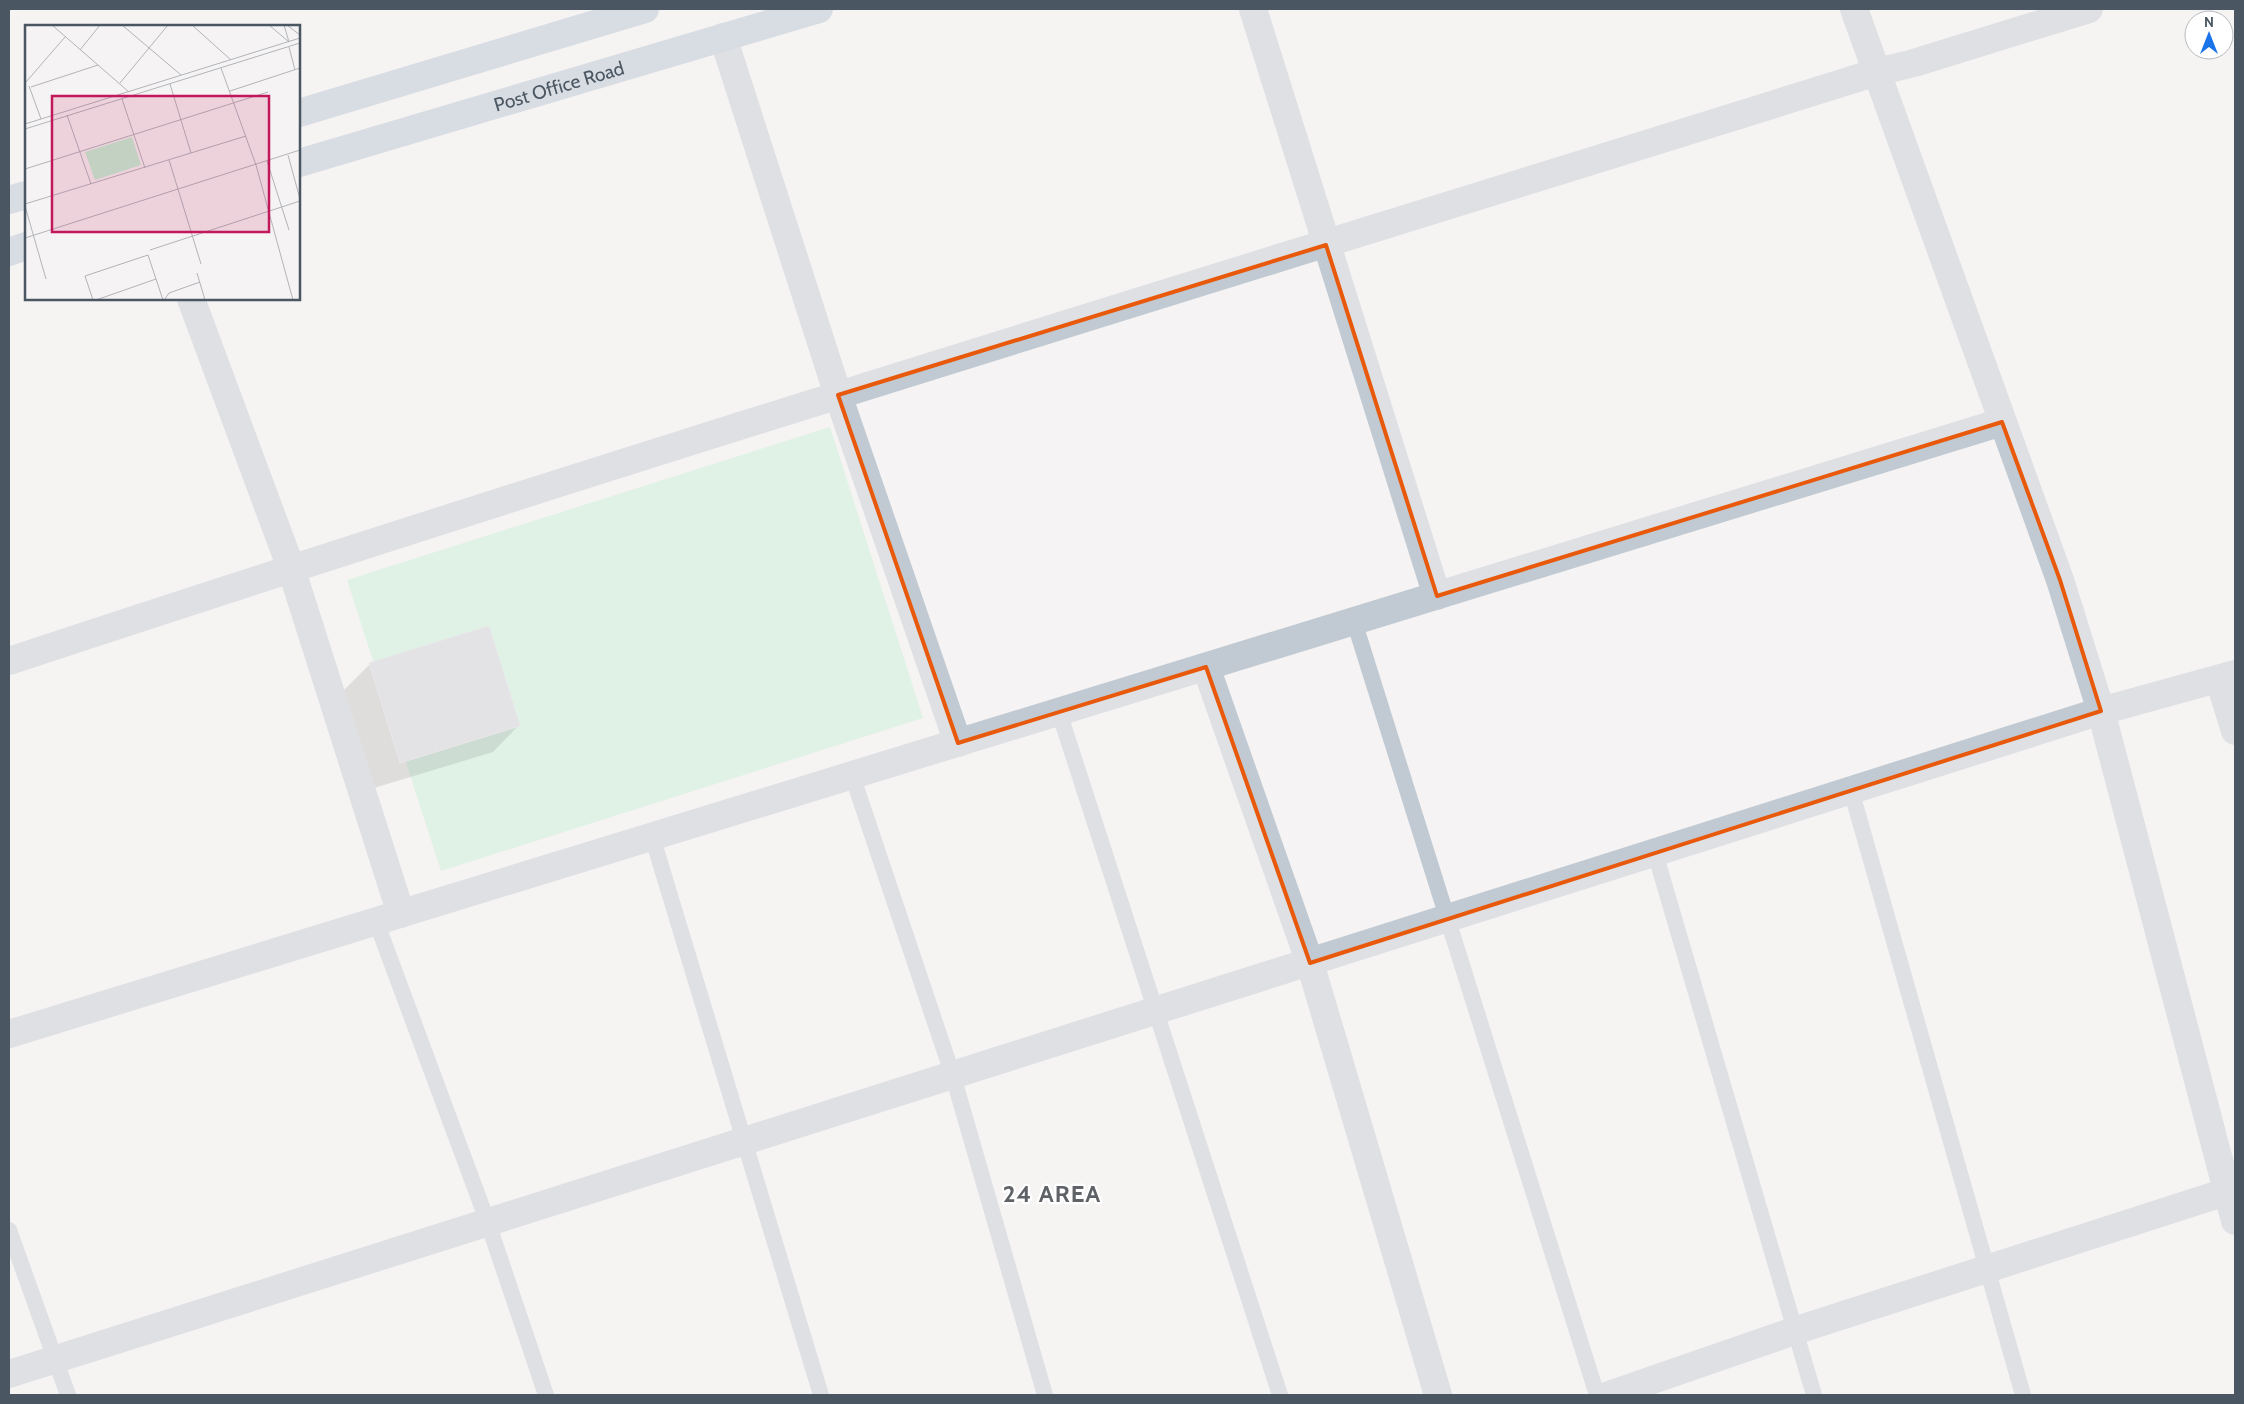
<svg xmlns="http://www.w3.org/2000/svg" width="2244" height="1404" font-family="Cabin,sans-serif">
<style>
.green{fill:#c3f1d5}
.shadow{fill:#0003}
.building{fill:#cdcfd5;stroke:#d7d9de}
.lines{fill:none;stroke-linecap:round;stroke-linejoin:round}
.lane{stroke:#c1cad2;stroke-width:16}
.street{stroke:#c1cad2;stroke-width:28}
.primary{stroke:#b3c2d1;stroke-width:28}
.marked{fill:none;stroke:#e8590c;stroke-width:4;stroke-linejoin:round}
.labels{text-anchor:middle;stroke-width:4.5;stroke-linejoin:round;paint-order:stroke}
.street-label{font-size:19px;fill:#4a5661;stroke:#fff}
.district-label{font-size:24px;font-weight:bold;letter-spacing:1px;fill:#5f6368;stroke:#fff}
.inset-road{fill:none;stroke:#b1b4b9;stroke-width:1}
.view{fill:#c2185b;fill-opacity:0.15;stroke:#c2185b;stroke-width:2.5}
.inset-edge{fill:none;stroke:#4a5661;stroke-width:2.5}
</style>
<rect width="100%" height="100%" fill="#f5f3f3"/>
<path class="green" d="M830 427 923 718 441 871 347 580Z"/>
<path class="shadow" d="M489 627 519 725 493 752 374 788 343 691 369 665Z"/>
<path class="building" d="M489 626 520 726 400 763 369 663Z"/>
<g class="lines">
<path class="lane" d="M1354 621 1597 1395
M1059 712 1280 1395
M852 775 953 1076 1045 1395
M1851 790 2023 1395
M652 836 821 1395
M1655 853 1814 1395
M376 921 488 1223 546 1395
M9 1230 68 1395"/>
<path class="street" d="M1253 9 1437 596
M1854 9 2060 580 2101 711 2235 1221
M723 37 838 395 958 743
M191 299 291 568 401 914
M9 661C629 456 1254 267 1877 72L1914 63 2089 9
M1206 667 1310 963 1438 1395
M2219 679 2235 731
M9 1034 2002 422
M9 1374 2101 711 2235 674
M1609 1395 1797 1330 2235 1189"/>
<g class="primary">
<path d="M299 113 645 9"/>
<path id="s1" d="M299 163 819 9"/>
<path d="M9 200 26 195"/>
<path d="M9 252 26 246"/>
</g>
</g>
<path d="M0 0H2244V1404H0ZM1326 245 1437 596 2002 422 2060 580 2101 711 1310 963 1206 667 958 743 838 395Z" fill="#f5f3f3" fill-opacity=".55" fill-rule="evenodd"/>
<path class="marked" d="M1326 245 1437 596 2002 422 2060 580 2101 711 1310 963 1206 667 958 743 838 395Z"/>
<g class="labels">
<g class="street-label">
<text dy="7" stroke="none"><textPath href="#s1" startOffset="271">Post Office Road</textPath></text>
</g>
<g class="district-label">
<text x="1052" y="1202">24 AREA</text>
</g>
</g>
<g transform="translate(25 25)">
<rect width="275" height="275" fill="#f5f3f3"/>
<path d="M107 112 116 140 70 155 60 127Z" fill="#c3f1d5"/>
<path class="inset-road" d="M27 0 104 67M97 0 156 50M167 0 206 35M244 0 264 17M259 0 264 17M262 0 275 10M264 22 270 45M55 25 75 0M196 43 231 140 268 275M1 57 40 12M95 58 143 0M145 59 166 128M4 61 16 94M6 62 73 40M205 66 275 43M97 74 120 143M42 90 66 159M0 99 275 13M0 104 275 18M263 130 275 174M144 135 176 239M242 136 264 205M0 144 243 67M0 179 221 111M0 181 21 254M0 213 275 125M125 225 275 176M172 248 180 275M68 275 60 251 123 230 138 275M71 275 131 254M139 275 144 268 175 257"/>
<path class="view" d="M27 71H244V207H27Z"/>
<rect width="275" height="275" class="inset-edge"/>
</g>
<rect width="2244" height="1404" fill="none" stroke="#4a5661" stroke-width="20"/>
<g transform="translate(2209 35)"><circle r="24" fill="#ffffff" stroke="#b7bbc0"/>
<path d="M0-4L9 19L0 12L-9 19Z" fill="#1a73e8"/>
<text y="-8" font-size="14" font-weight="bold" text-anchor="middle" fill="#4a5661">N</text>
</g>
</svg>
